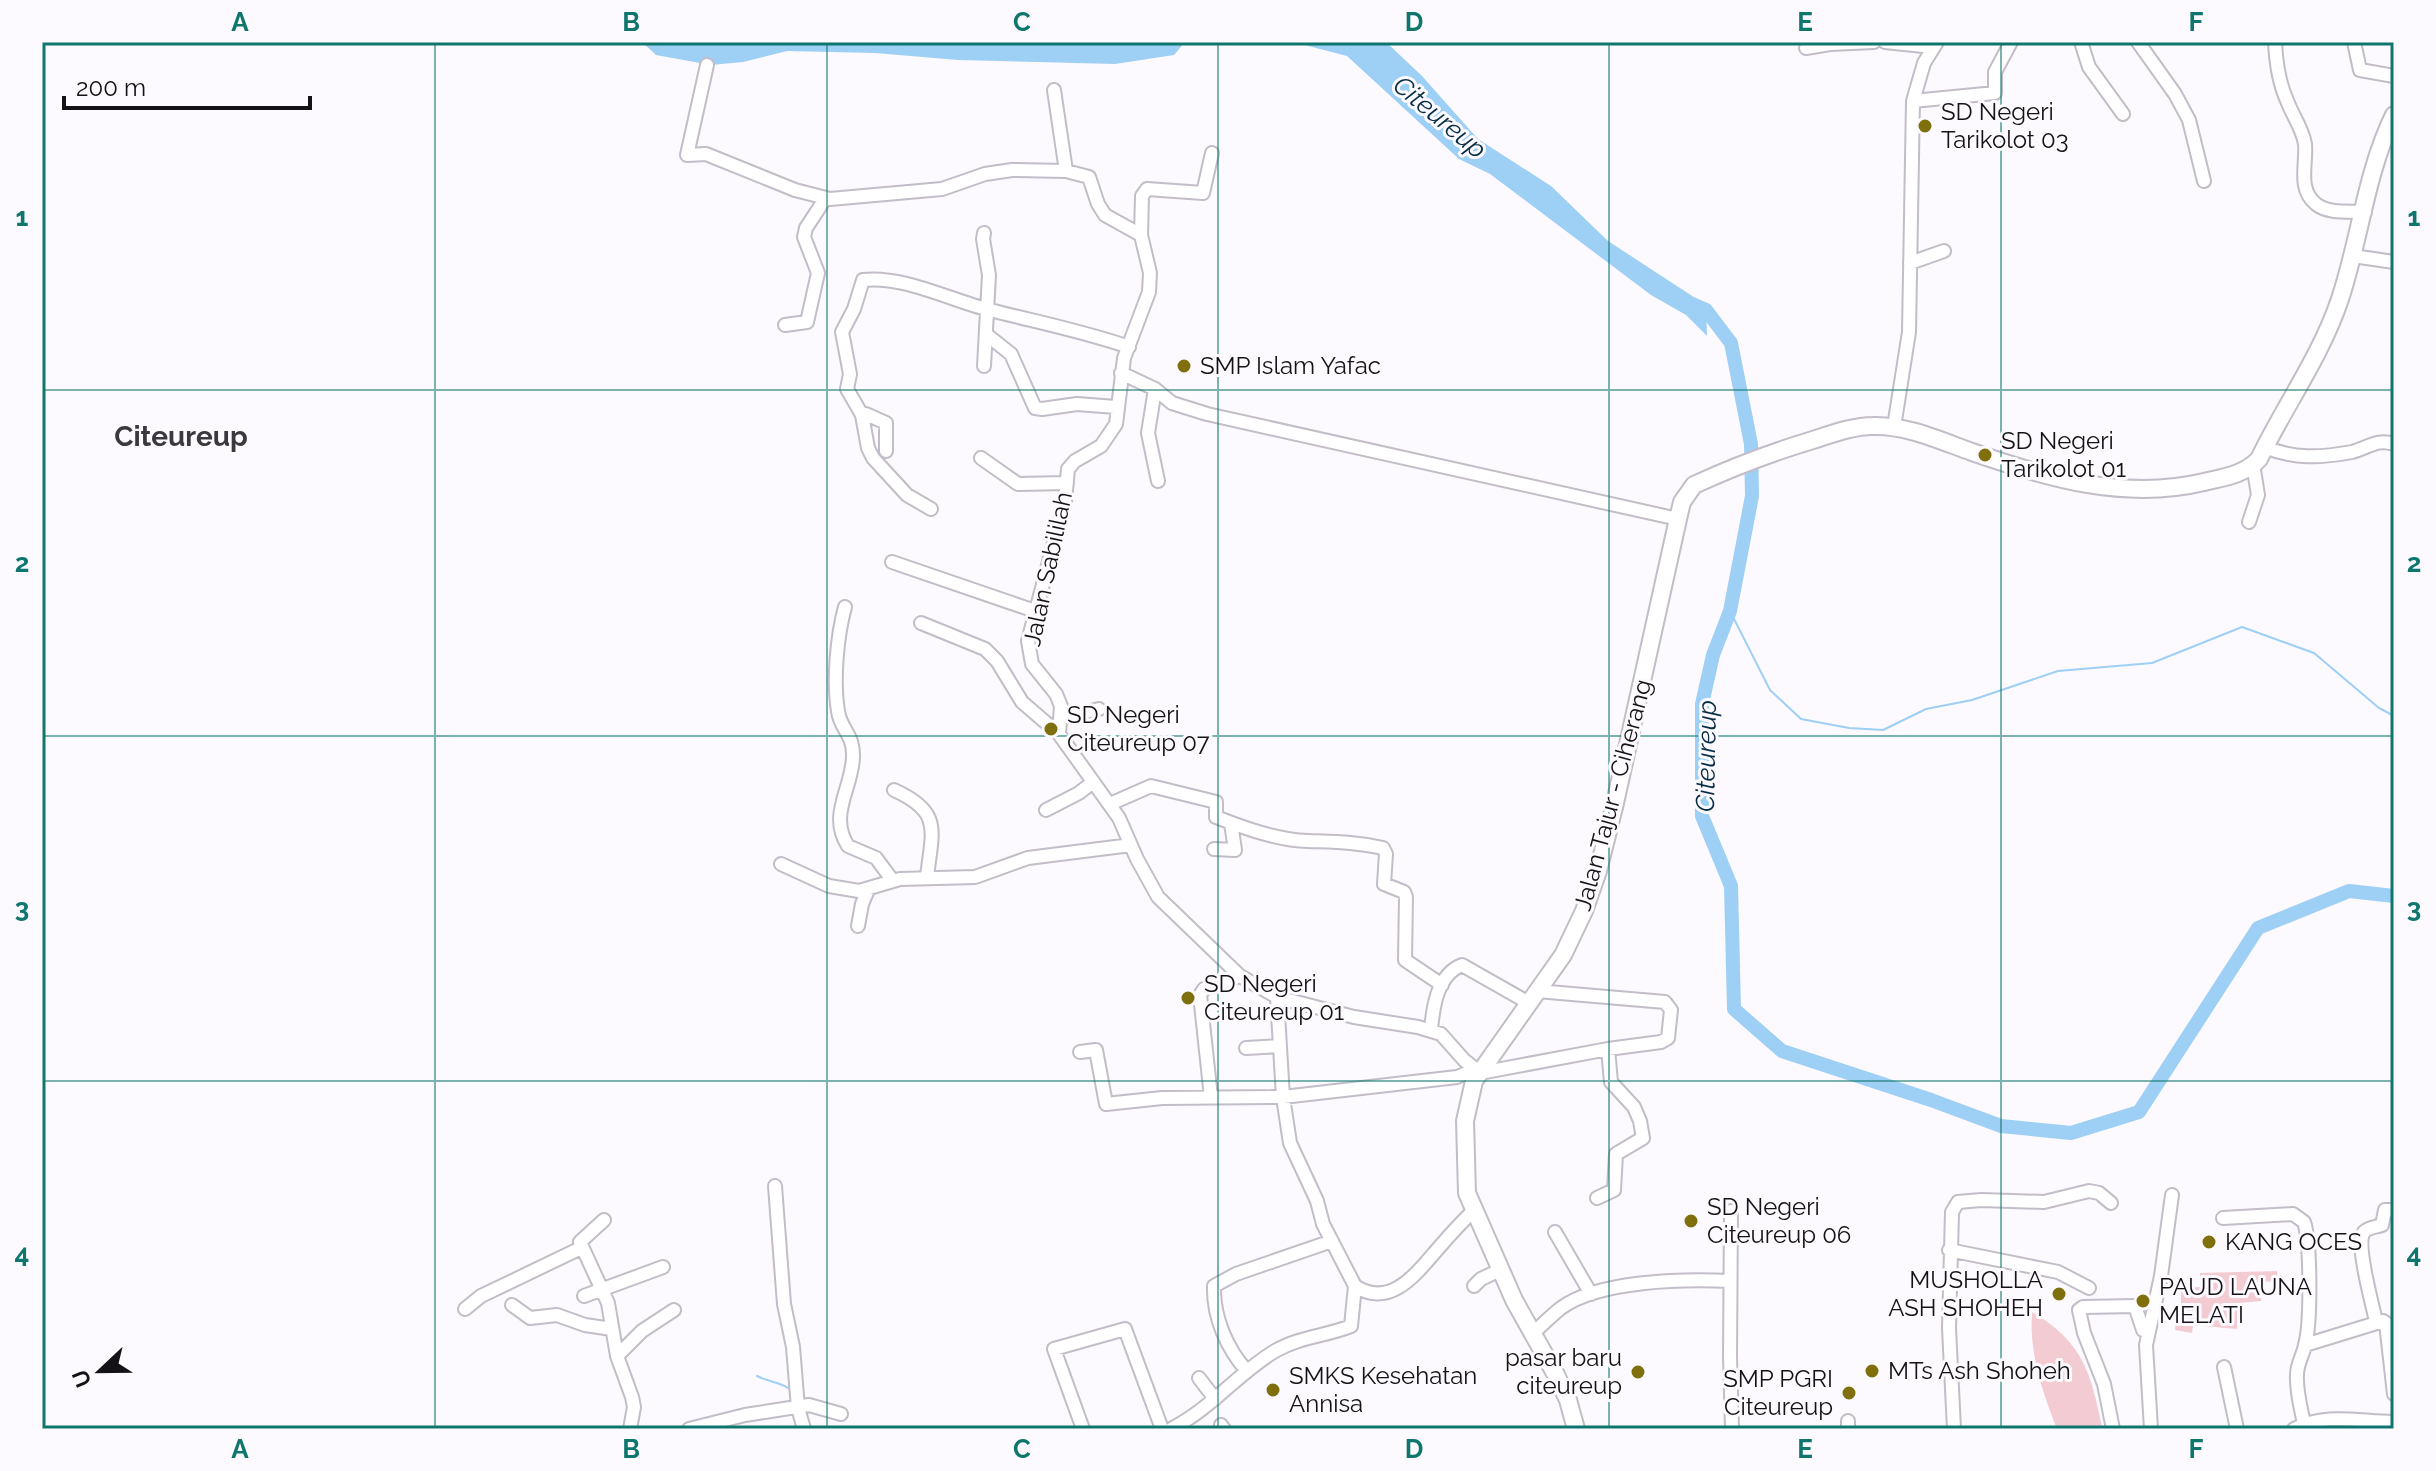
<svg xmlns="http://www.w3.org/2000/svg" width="2436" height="1471" font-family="Raleway,sans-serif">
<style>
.green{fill:#f3ccd3}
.water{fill:#9ecff5}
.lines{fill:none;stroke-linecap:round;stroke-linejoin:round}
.stream{stroke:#9ecff5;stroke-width:2}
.river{stroke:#9ecff5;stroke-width:14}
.minor-casing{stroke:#c2bdc8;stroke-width:16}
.major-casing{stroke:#c2bdc8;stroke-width:20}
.minor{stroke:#fff;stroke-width:12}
.major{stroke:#fff;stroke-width:16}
.grid{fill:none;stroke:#0f766e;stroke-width:2;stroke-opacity:0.55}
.poi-dot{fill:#806f0d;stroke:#fcfafe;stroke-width:3}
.labels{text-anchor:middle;stroke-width:6;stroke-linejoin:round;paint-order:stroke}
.poi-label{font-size:24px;fill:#141216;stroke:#fcfafe;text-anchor:start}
.street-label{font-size:24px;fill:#141216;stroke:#fcfafe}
.water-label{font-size:26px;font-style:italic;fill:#062d46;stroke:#fcfafe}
.quarter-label{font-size:28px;font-weight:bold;fill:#3c3841;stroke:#fcfafe}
.neatline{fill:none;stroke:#0f766e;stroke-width:3}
.grid-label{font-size:26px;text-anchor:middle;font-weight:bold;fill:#0f766e}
</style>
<rect width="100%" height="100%" fill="#fcfafe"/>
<path class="green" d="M2277 1271 2278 1281 2262 1282 2261 1301 2238 1303 2237 1329 2193 1325 2192 1333 2175 1330 2176 1314 2181 1310V1288L2200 1287V1273Z
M2032 1312C2082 1341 2091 1372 2102 1427L2057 1429C2042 1391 2029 1353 2032 1312Z"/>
<path class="water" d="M642 42H1185L1174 55 1115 64 958 60 875 53 787 51 743 62 711 65 656 55Z
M1293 42H1386L1422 76 1478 139 1551 186 1608 241 1706 305 1707 336 1686 315 1651 295 1490 174 1459 159 1347 56Z"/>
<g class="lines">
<path class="stream" d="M1730 611 1770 690 1801 719 1849 728 1883 730 1926 709 1972 700 2058 671 2152 663 2242 627 2314 653 2379 708 2394 716
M757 1376C768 1382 782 1382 791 1390"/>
<path class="river" d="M1692 304 1706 310 1731 343 1751 444 1752 496 1730 611 1713 655 1702 704V816L1731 886 1734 1009 1782 1051 1931 1100 2001 1126 2071 1133 2139 1112 2258 928 2349 891 2394 896"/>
<g class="minor-casing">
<path id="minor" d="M1885 42 1933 47
M2081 42 2089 67 2123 114
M2138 42 2175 94 2189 120 2204 181
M2275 42C2276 63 2279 84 2288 103 2293 116 2303 130 2305 144 2307 164 2297 189 2316 204 2328 214 2349 211 2365 212
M2354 42 2360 70 2394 76
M1806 48 1830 44 1874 42
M707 65 687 155 706 154 795 190 830 199 942 189 985 174 1012 170 1066 171 1089 177 1098 204 1105 215 1141 235 1150 273 1149 292 1124 358 1116 424 1101 446 1075 461 1068 469 1065 501 1028 641 1032 664 1056 694 1061 706 1059 734 1119 818 1137 859 1158 897 1240 976 1277 997 1354 1017 1418 1027 1441 1034 1464 1060 1480 1073 1608 1049 1661 1042 1668 1038 1671 1010 1665 1002 1537 991
M1054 90 1066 171
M1913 101 1995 93V72L2011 42
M984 233 983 239 989 275 984 366
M1141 235 1142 196 1147 189 1203 193 1212 153
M2353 256 2394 262
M1910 263 1944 251
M785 325 807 322 818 273 804 237 806 228 825 199
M987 335 1011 354 1035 408 1042 409 1077 404 1116 407
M1121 373 1155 389 1172 403 1207 414 1678 519
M1155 389 1148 433 1158 481
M862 415 866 414 886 423V451
M1894 427 1909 332 1913 101 1924 63 1937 42
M2264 447C2295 459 2319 458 2352 452 2368 448 2377 438 2394 444
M981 458 1018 484 1067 483
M931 509 907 495 873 458 868 448 862 415 847 389 850 374 842 332 854 309 863 280C903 275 952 301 990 310 1037 322 1083 331 1129 347
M2249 522 2258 495 2253 464
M892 562 1035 611
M845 607C837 636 833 681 838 711 840 729 854 734 853 757 852 789 828 815 848 846L876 858 893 881
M921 623 985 649 997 661 1022 702 1059 734
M1061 718 1099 709
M894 790C943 812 932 831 927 877
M1110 804 1151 786 1216 802V817C1244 828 1277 840 1308 841 1334 842 1357 842 1383 848L1386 854 1384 884 1404 892 1406 897 1405 960 1442 985
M1046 810 1079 793 1093 782
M1214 849 1235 850 1231 823
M781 864 829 886 859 891 900 879 975 877 1028 858 1131 845
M858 926 862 904 868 890
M1277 997 1283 1097 1290 1143 1317 1201 1323 1224 1355 1286C1393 1311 1420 1268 1443 1243 1453 1231 1463 1221 1474 1210
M1431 1030C1433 1007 1437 975 1462 965L1529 1003
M1246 1048 1279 1046
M1080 1052 1096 1050 1106 1104 1162 1098 1283 1097 1457 1077 1476 1069
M1211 1097 1200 995 1204 989 1240 976
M775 1186 784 1304 793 1347 798 1408 804 1429
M1597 1198 1614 1190 1616 1154 1643 1138 1640 1121 1634 1107 1611 1082 1608 1049
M1731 1211 1730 1356 1732 1429
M2223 1218 2293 1214 2304 1222C2311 1243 2311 1324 2305 1345 2303 1356 2297 1363 2297 1375 2296 1391 2301 1408 2304 1424
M604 1220 580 1242 608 1303 617 1356 632 1397 634 1407 630 1429
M1555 1232 1591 1294
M1949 1250 2058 1272 2089 1288
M1474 1286 1481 1279 1502 1269
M584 1296 663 1267
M512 1305 530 1318 557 1315 585 1325 612 1329
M465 1309 481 1296 581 1248
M2376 1322C2373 1305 2355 1245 2364 1232 2368 1227 2377 1227 2382 1225L2385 1210H2394
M1533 1333C1542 1325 1551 1316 1561 1308 1599 1280 1684 1279 1730 1281
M2305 1345 2383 1321 2386 1323 2394 1394
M617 1356 642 1331 674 1310
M2224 1367 2237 1429
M1247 1371C1227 1349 1213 1317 1214 1286L1236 1274 1332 1241
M1199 1378 1215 1399
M1848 1421V1429
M1221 1425 1224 1429
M689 1429 745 1415 809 1405 841 1414
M1083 1429 1054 1349 1125 1329 1162 1429
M1171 1429C1212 1408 1237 1374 1275 1351 1299 1337 1326 1336 1351 1326L1355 1286
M1954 1429 1949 1328 1952 1212 1958 1202 1981 1200 2044 1202 2089 1191 2099 1193 2111 1203
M2113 1429 2104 1384 2084 1333 2079 1310 2083 1307 2135 1306 2143 1330 2148 1329
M2151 1429 2146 1345 2161 1276 2172 1195
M2294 1429C2326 1412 2360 1422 2394 1422"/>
</g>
<g class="major-casing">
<path id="major" d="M1576 1429 1568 1400 1556 1375 1514 1300 1467 1193 1465 1121 1474 1081 1563 955 1584 911 1598 871 1615 803 1678 519 1682 502 1694 485C1733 467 1773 452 1813 440 1832 434 1853 426 1873 426 1907 425 1941 441 1972 452 2047 478 2125 501 2204 482 2224 477 2244 475 2259 459 2285 405 2321 356 2340 299 2360 239 2366 172 2394 115"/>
</g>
<use href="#minor" class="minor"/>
<use href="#major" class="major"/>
</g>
<path class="grid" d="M435 42V1429M827 42V1429M1218 42V1429M1609 42V1429M2001 42V1429M42 390H2394M42 736H2394M42 1081H2394"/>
<g class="poi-dot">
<circle cx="1925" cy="126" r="8"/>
<circle cx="1184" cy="366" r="8"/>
<circle cx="1985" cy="455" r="8"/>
<circle cx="1051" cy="729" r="8"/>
<circle cx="1188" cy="998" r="8"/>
<circle cx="1691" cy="1221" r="8"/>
<circle cx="2209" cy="1242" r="8"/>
<circle cx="2059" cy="1294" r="8"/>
<circle cx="2143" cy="1301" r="8"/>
<circle cx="1872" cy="1371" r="8"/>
<circle cx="1638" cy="1372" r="8"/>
<circle cx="1273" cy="1390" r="8"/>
<circle cx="1849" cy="1393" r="8"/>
</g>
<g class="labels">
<g class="poi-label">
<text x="1941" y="120">SD Negeri<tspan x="1941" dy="28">Tarikolot 03</tspan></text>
<text x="1200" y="374">SMP Islam Yafac</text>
<text x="2001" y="449">SD Negeri<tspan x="2001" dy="28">Tarikolot 01</tspan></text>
<text x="1067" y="723">SD Negeri<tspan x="1067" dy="28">Citeureup 07</tspan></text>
<text x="1204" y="992">SD Negeri<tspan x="1204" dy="28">Citeureup 01</tspan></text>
<text x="1707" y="1215">SD Negeri<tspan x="1707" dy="28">Citeureup 06</tspan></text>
<text x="2225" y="1250">KANG OCES</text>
<text x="2043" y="1288" text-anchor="end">MUSHOLLA<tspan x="2043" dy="28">ASH SHOHEH</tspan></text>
<text x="2159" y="1295">PAUD LAUNA<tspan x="2159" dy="28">MELATI</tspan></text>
<text x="1622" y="1366" text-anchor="end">pasar baru<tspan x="1622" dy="28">citeureup</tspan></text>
<text x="1888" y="1379">MTs Ash Shoheh</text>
<text x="1289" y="1384">SMKS Kesehatan<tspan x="1289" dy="28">Annisa</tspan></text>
<text x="1833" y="1387" text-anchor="end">SMP PGRI<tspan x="1833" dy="28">Citeureup</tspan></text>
</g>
<g class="street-label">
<text transform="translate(1048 569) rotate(-78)" y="8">Jalan Sabililah</text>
<text transform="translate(1613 795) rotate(-75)" y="8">Jalan Tajur - Ciherang</text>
</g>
<g class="water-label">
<text transform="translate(1440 117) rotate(40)" y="9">Citeureup</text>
<text transform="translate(1706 756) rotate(-89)" y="9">Citeureup</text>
</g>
<g class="quarter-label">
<text x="181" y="446">Citeureup</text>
</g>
</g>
<rect width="2436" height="1471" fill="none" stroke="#fcfafe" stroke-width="88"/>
<g transform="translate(100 1371) rotate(248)" stroke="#fcfafe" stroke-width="6" paint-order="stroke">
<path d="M0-6L14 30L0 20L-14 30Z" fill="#141216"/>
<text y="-12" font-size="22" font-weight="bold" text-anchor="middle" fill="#141216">U</text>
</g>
<path d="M64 96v12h246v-12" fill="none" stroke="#141216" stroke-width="4"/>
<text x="76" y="96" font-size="24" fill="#141216" stroke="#fcfafe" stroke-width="6" paint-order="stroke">200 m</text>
<rect x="44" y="44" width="2348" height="1383" class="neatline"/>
<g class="grid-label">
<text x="240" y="31">A</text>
<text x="631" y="31">B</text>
<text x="1022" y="31">C</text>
<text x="1414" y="31">D</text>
<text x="1805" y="31">E</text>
<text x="2196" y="31">F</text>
<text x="22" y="226">1</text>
<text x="2414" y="226">1</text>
<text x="22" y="572">2</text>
<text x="2414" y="572">2</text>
<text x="22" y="917">3</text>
<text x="2414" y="917">3</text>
<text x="22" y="1263">4</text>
<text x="2414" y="1263">4</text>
<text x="240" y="1458">A</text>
<text x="631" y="1458">B</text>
<text x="1022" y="1458">C</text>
<text x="1414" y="1458">D</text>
<text x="1805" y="1458">E</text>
<text x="2196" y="1458">F</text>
</g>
</svg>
